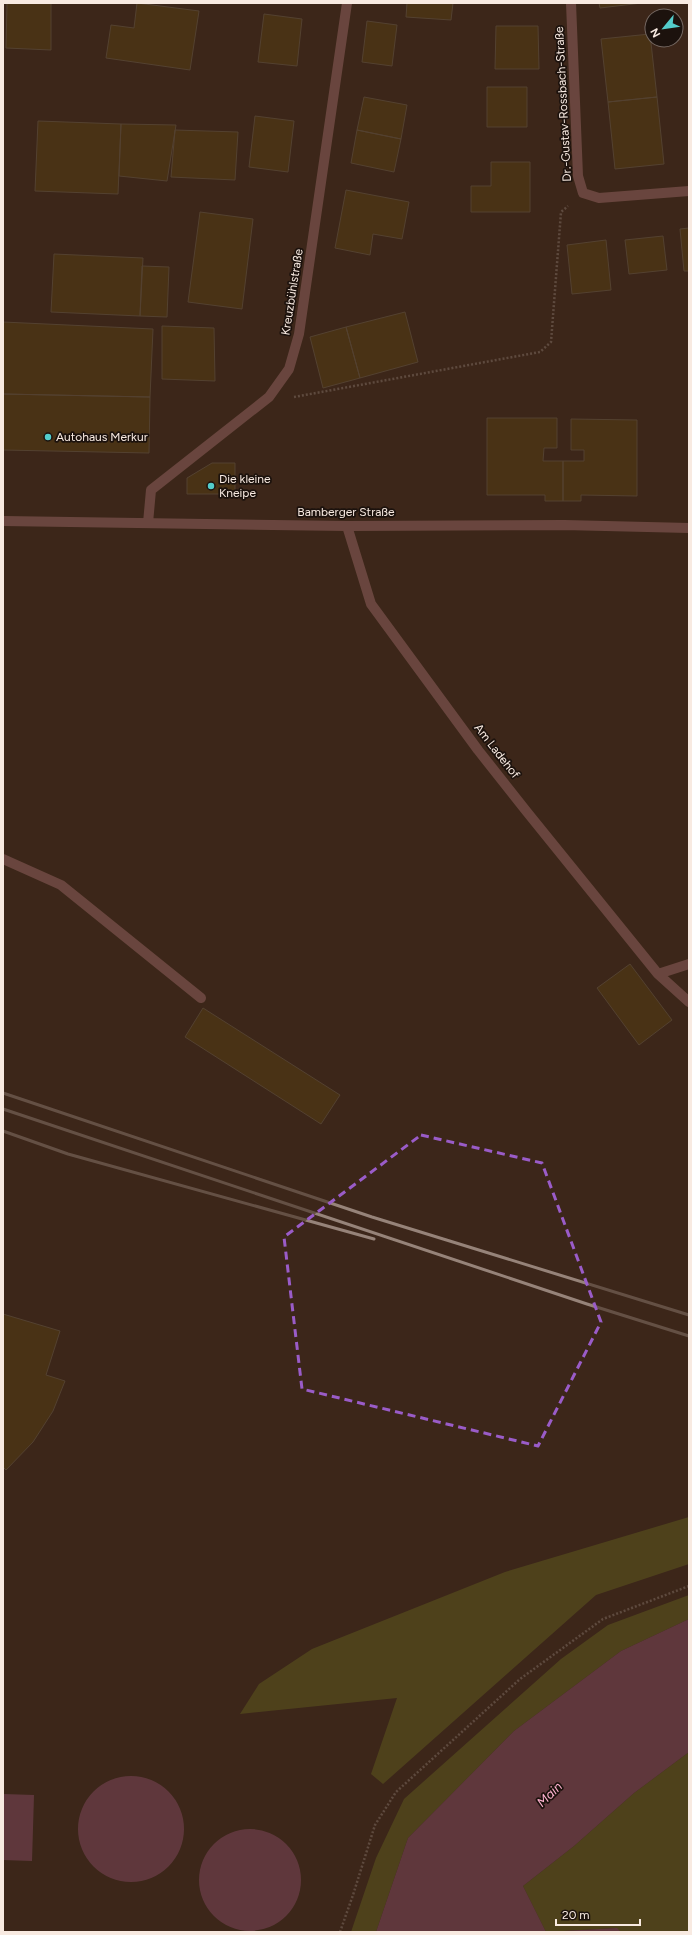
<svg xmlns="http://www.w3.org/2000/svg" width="692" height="1935" font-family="Figtree,sans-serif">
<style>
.forest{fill:#64631e}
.water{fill:#8a4d67}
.building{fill:#594011;stroke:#70624b}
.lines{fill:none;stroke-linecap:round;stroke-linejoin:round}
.path{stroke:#87756a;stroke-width:2.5;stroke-dasharray:2 2;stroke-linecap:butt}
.minor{stroke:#a06c6a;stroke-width:10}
.rail{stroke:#968379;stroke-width:3}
.marked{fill:none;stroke:#9a5cc8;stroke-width:3;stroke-dasharray:8 5;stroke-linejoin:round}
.poi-dot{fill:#53cdcb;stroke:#1c120d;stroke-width:1.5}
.labels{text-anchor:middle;stroke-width:3.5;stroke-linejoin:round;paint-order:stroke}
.street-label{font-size:12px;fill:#f8eae1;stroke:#1c120d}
.poi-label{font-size:12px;fill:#f8eae1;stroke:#1c120d;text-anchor:start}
.water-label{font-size:13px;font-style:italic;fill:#ffb3d1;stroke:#1c120d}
</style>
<rect width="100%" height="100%" fill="#3c261a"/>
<path class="forest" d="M689 1517V1564L596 1595 383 1784 371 1774 397 1698 240 1714 259 1684 312 1649 505 1572Z
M689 1595V1619L621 1651 514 1731 408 1838 376 1932H351L376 1858 404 1799 561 1659 608 1625Z
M689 1752V1932H621L616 1928 546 1932 523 1886 574 1846 634 1793Z"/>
<path class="water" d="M689 1619V1752L634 1793 574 1846 523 1886 546 1932 617 1928 621 1932H376L408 1838 514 1731 621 1651Z
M78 1829a53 53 0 1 1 106 0a53 53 0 1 1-106 0Z
M3 1794 34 1795 32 1861 3 1860Z
M199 1880a51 51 0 1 1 102 0a51 51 0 1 1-102 0Z"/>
<path class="building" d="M7 3H51V50L6 48Z
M137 3 199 11 190 70 106 58 111 25 134 28Z
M407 3H453L451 20 406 17Z
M599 3H642L600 8Z
M264 14 302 19 297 66 258 62Z
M367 21 397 25 392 66 362 62Z
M496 26H538L539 69H495Z
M650 34 657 97 608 102 601 39Z
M487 87H527V127H487Z
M364 97 407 105 401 139 357 130Z
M657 97 664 164 615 169 608 102Z
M255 116 294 121 288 172 249 167Z
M38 121 121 124 118 194 35 191Z
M121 124 176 125 167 181 119 176Z
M175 130 238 132 235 180 171 177Z
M357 130 401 139 394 172 351 163Z
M491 162H530V212H471V186H491Z
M346 190 409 202 402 239 373 234 370 255 335 248Z
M200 212 253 219 242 309 188 302Z
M689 228V271H684L680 229Z
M663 236 667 270 629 274 625 240Z
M606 240 611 290 572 294 567 245Z
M54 254 143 258 140 316 51 312Z
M142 266 169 267 167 317 140 316Z
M405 312 418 362 360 378 346 327Z
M3 322 153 329 150 397 3 394Z
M162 326 214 328 215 381 162 379Z
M346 327 360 378 323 388 310 337Z
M3 394 150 397 149 453 3 450Z
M487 418H557V448H544L543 461H563V501H545V495H487Z
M571 419 637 420V496L581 495V501H563V461H584V450H571Z
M212 463H235V494H187V478Z
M630 964 672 1020 639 1045 597 988Z
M203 1008 340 1095 321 1124 185 1037Z
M3 1314 60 1331 46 1375 65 1381 53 1411 33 1442 6 1470 3 1467Z"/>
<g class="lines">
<path class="path" d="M294 397 540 352 551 342 561 212 568 206
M340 1932 353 1895 375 1825 396 1792 520 1679 603 1619 689 1586"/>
<path class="minor" d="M571 3 578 176 583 193 599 198 689 191
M3 521 347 526 564 525 689 528
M148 523 151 490 269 397 289 369 299 334 347 3
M347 526 371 604 478 750 527 812 658 974 689 1002
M3 859 61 885 201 998
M658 974 689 964"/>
<path class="rail" d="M3 1093 372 1217 689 1315
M3 1109 587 1304 689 1336
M3 1131 68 1154 374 1239"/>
</g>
<path d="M0 0H692V1935H0ZM421 1135 542 1163 601 1322 538 1446 302 1389 284 1237Z" fill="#3c261a" fill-opacity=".55" fill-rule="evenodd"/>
<path class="marked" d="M421 1135 542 1163 601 1322 538 1446 302 1389 284 1237Z"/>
<g class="poi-dot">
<circle cx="48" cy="437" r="4"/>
<circle cx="211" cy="486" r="4"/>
</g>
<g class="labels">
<g class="street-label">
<text transform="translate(563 104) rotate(-93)" y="4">Dr.-Gustav-Rossbach-Straße</text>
<text transform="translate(292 292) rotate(-81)" y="4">Kreuzbühlstraße</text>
<text x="346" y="516">Bamberger Straße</text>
<text transform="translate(497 751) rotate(52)" y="4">Am Ladehof</text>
</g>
<g class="poi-label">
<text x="56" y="441">Autohaus Merkur</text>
<text x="219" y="483">Die kleine<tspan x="219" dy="14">Kneipe</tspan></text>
</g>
<g class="water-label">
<text transform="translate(549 1794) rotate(-44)" y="5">Main</text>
</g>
</g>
<rect width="692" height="1935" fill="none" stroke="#f8eae1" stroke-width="8"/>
<g transform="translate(664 28) rotate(241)"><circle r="19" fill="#1c120d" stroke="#746862"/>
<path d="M0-3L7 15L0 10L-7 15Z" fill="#53cdcb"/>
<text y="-6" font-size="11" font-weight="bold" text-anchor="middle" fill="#f8eae1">N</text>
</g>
<path d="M556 1919v6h84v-6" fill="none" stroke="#f8eae1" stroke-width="2"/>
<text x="562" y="1919" font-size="12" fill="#f8eae1" stroke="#1c120d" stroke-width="3" paint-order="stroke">20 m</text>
</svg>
